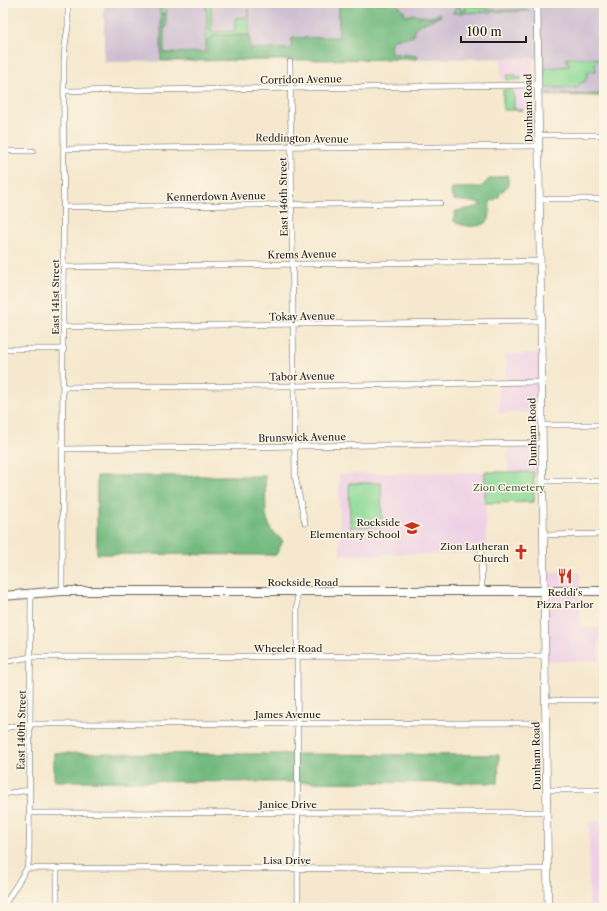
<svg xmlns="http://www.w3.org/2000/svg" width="607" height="911" font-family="'Libre Caslon Text',serif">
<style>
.built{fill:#efd0e6}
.industrial{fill:#cdbed2}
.green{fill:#8dda98;stroke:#547b5a}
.forest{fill:#72ba80;stroke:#476b4e}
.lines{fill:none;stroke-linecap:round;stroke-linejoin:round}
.street-casing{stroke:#68635a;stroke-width:6}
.secondary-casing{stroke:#68635a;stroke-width:8}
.primary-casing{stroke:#68635a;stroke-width:10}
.street{stroke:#fff;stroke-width:5}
.secondary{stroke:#fff;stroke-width:7}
.primary{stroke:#fff;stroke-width:8}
.labels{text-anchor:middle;stroke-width:3;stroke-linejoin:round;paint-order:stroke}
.street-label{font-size:10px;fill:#1c1c1c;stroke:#fcf5e5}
.park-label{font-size:10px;fill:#445e47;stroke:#fcf5e5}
.poi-label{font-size:10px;fill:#1c1c1c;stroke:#fcf5e5;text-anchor:end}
</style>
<rect width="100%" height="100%" fill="#fcf5e5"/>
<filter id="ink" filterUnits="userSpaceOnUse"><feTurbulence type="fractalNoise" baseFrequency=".025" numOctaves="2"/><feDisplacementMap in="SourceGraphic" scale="8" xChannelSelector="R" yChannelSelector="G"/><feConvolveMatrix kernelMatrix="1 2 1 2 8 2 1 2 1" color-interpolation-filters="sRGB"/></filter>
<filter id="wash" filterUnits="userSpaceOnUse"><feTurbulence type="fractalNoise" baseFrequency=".012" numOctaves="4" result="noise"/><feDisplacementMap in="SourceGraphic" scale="16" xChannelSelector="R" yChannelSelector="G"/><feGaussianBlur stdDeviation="0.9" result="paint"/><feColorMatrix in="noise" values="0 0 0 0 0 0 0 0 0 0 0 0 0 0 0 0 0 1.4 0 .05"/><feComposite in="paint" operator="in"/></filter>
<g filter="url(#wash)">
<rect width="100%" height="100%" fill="#f5e8ce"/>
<path class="built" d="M501 59H532V78L526 80H501Z
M503 90H531L532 93V110H503Z
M541 353 542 413H499V382H506V354Z
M542 443 543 471 508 472V444Z
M485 472 486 553 340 555 339 474Z
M542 572H580V628H599V661H545Z
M604 821V908H589V822Z"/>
<path class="industrial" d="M104 3H604V96L544 95 543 58 104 62Z"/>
<path class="green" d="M160 3H167L166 14H160Z
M206 3H211V32L235 31V18L248 17V9L249 10V35H215L206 42 207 10H206Z
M458 3H461L460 11 466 10V5L468 4 492 10H529V11L453 13Z
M567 58H597L598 60 595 64 596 71 592 72 591 70 588 72 585 82H581L577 88H545L544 87V68L570 66V64L567 63Z
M507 75H516V77H521V80H507Z
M503 90H511L514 97V109L523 110H503Z
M604 94V96L544 95Z
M485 472H534V502L485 503Z
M349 483H381L382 526 350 527Z"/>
<path class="forest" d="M339 3H396L403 10 406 16 414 14 419 16 433 17 440 13 441 16 417 26 414 30V36C406 40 387 33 391 52L397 54 418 56V59L161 61V14H166V28H164V53L206 52V42L215 35H249L250 49H291L292 38 339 37Z
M507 175 508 176V186L500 193 499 197 490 202C489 208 491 216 488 221 482 229 458 227 453 220L456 211 477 207 481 203 454 200 451 195 452 188 481 187 489 179Z
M97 476H265L266 516 271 530 283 541 276 555 97 554Z
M54 753 499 755 498 783 54 781Z"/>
</g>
<g filter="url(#ink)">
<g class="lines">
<g class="street-casing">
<path id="street" d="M290 62 295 476 305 523
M64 91 538 85
M539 135H604
M64 149 304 146 329 148 539 146
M3 151H33
M539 199H604
M64 207 440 203
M64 267 540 261
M64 327 541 321
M3 349H64
M63 387 289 386 541 382
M542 425H604
M63 449 542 443
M543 481H604
M544 535 604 534
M481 549 482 592
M62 591 64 61 65 46 68 26V3
M297 592 298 908
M3 662 31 657 544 656
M545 700H604
M3 728 30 724 546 723
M547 790H604
M3 794 29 790
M29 813 547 812
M27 868 547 869
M57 868V908
M3 907 27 868 29 860 31 592"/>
</g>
<g class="secondary-casing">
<path id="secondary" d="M537 3 548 908"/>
</g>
<g class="primary-casing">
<path id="primary" d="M3 596 62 591H604"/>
</g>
<use href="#street" class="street"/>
<use href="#secondary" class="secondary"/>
<use href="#primary" class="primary"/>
</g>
</g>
<defs>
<g id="school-bare" transform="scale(1.2)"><path d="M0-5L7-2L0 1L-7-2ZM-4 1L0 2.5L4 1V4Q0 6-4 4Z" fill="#c8321e" stroke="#fcf5e5" stroke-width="2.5" paint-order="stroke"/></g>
<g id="church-bare" transform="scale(1.2)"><path d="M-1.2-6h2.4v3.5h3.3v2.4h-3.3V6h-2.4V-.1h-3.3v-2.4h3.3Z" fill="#c8321e" stroke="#fcf5e5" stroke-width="2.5" paint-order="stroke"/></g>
<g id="restaurant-bare" transform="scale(1.2)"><path d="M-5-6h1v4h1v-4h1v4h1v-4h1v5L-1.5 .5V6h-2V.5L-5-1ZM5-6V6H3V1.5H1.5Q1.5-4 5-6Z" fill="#c8321e" stroke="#fcf5e5" stroke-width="2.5" paint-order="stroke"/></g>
</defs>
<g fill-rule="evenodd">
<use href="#school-bare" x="412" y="528"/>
<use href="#church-bare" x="521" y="552"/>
<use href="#restaurant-bare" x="565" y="576"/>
</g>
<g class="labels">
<g class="street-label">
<text transform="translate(301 79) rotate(-1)" y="4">Corridon Avenue</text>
<text transform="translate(528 108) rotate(-91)" y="4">Dunham Road</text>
<text transform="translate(302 138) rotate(1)" y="4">Reddington Avenue</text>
<text transform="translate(216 196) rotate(-1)" y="4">Kennerdown Avenue</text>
<text transform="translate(283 197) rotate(-91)" y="4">East 146th Street</text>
<text transform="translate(302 254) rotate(-1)" y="4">Krems Avenue</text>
<text transform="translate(55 297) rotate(-90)" y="4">East 141st Street</text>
<text transform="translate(302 316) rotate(-1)" y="4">Tokay Avenue</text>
<text transform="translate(302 376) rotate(-1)" y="4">Tabor Avenue</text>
<text transform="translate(532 432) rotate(-91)" y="4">Dunham Road</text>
<text transform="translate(302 437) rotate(-1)" y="4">Brunswick Avenue</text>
<text x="303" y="586">Rockside Road</text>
<text x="288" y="652">Wheeler Road</text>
<text x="288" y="718">James Avenue</text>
<text transform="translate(21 730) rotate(-89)" y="4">East 140th Street</text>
<text transform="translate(536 756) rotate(-91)" y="4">Dunham Road</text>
<text x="288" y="808">Janice Drive</text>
<text x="287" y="864">Lisa Drive</text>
</g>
<g class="park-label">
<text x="509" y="491">Zion Cemetery</text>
</g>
<g class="poi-label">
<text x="400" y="526">Rockside<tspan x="400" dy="12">Elementary School</tspan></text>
<text x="509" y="550">Zion Lutheran<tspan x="509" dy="12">Church</tspan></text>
<text x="565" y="596" text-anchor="middle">Reddi's<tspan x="565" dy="12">Pizza Parlor</tspan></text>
</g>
</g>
<rect width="607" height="911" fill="none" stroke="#fcf5e5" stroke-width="16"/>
<path d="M461 36v6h65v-6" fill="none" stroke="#1c1c1c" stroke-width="2"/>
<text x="467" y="36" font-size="12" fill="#1c1c1c" stroke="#fcf5e5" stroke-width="3" paint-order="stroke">100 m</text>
</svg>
